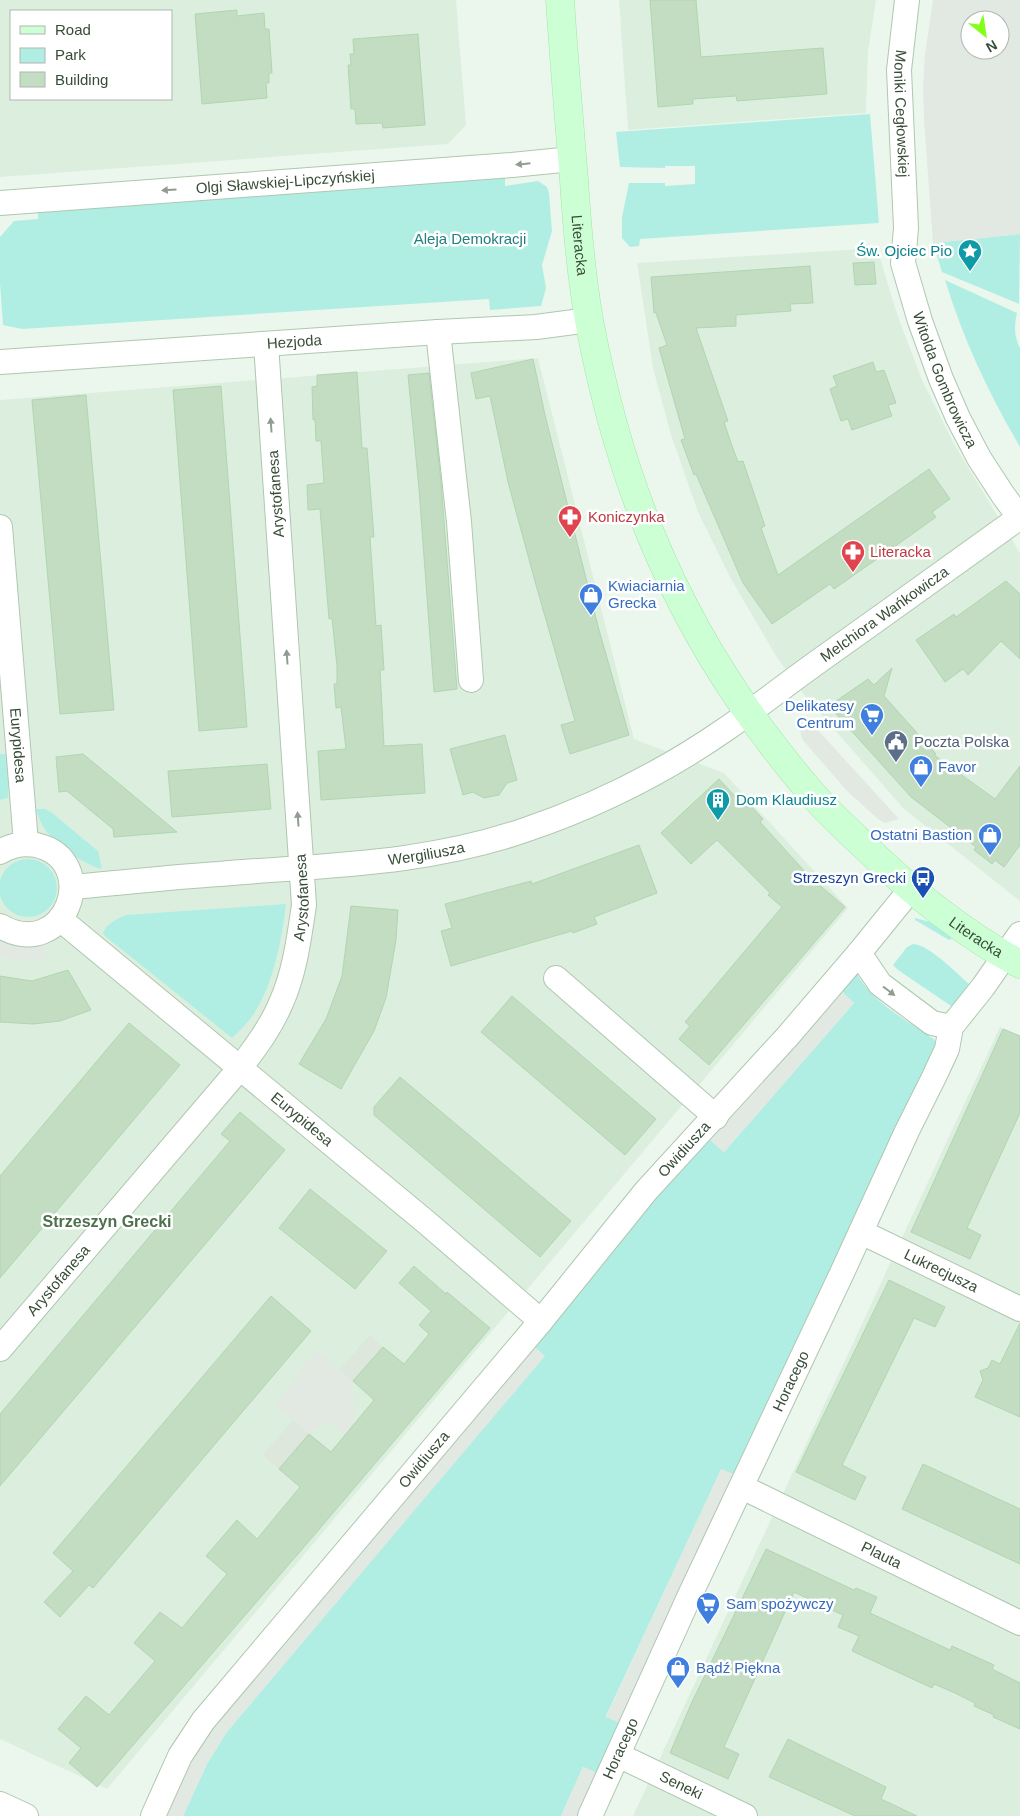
<svg xmlns="http://www.w3.org/2000/svg" width="1020" height="1816" font-family="Arial,sans-serif">
<style>
.residential{fill:#dcefde;fill-rule:evenodd}
.industrial{fill:#dde7dc}
.green{fill:#b0eee4}
.parking{fill:#e2e8e2;fill-rule:evenodd}
.building{fill:#c2ddc2;stroke:#b1d5b1}
.lines{fill:none;stroke-linecap:round;stroke-linejoin:round}
.street-casing{stroke:#afc7b0;stroke-width:26}
.secondary-casing{stroke:#9fe7a8;stroke-width:29}
.street{stroke:#fff;stroke-width:24}
.secondary{stroke:#cdffd4;stroke-width:28}
.oneway{fill:#919d91}
.labels{text-anchor:middle;stroke-width:5;stroke-linejoin:round;paint-order:stroke}
.street-label{font-size:15px;fill:#374c37;stroke:#fff}
.park-label{font-size:15px;fill:#227f80;stroke:#fff}
.culture-label{font-size:15px;fill:#0d838f;stroke:#fff;text-anchor:end}
.health-label{font-size:15px;fill:#be3a42;stroke:#fff;text-anchor:start}
.shop-label{font-size:15px;fill:#366cbe;stroke:#fff;text-anchor:start}
.service-label{font-size:15px;fill:#4e5e75;stroke:#fff;text-anchor:start}
.transit-label{font-size:15px;fill:#164399;stroke:#fff;text-anchor:end}
.neighbourhood-label{font-size:16px;font-weight:bold;fill:#4e704d;stroke:#fff}
</style>
<rect width="100%" height="100%" fill="#ebf7ec"/>
<path class="residential" d="M0 0H456L466 125 448 144 0 177ZM11 11H171V99H11Z
M619 0H876L868 51 866 113 628 130Z
M877 248 897 314 922 380 954 444 1020 553V901L904 809 805 696 776 656 731 579 698 512 671 435 653 368 637 263Z
M538 358 634 739 724 773 848 908 107 1789 0 1739V400Z
M1000 1027 1020 1036V1816H633Z"/>
<path class="industrial" d="M370 1335 383 1347 353 1381 339 1370Z
M293 1420 309 1434 279 1469 263 1455Z"/>
<path class="green" d="M870 114 879 223 640 239 639 246 630 247 622 238V217L629 183H665V186L695 184V166H665V168L620 167 616 132Z
M505 175V186L538 181 547 187 549 193 552 231 542 265 546 288 541 306 490 310 489 299 22 329 3 325 0 283V237L14 221 38 219V210Z
M1020 234 1019 304 942 272 933 243Z
M945 280 1017 313C1014 326 1014 336 1020 348V447C989 394 963 339 945 280Z
M0 754H8V798L0 800Z
M36 809H45L51 812 98 851 102 869C85 866 53 842 44 828 40 822 38 815 36 809Z
M-1 888a29 29 0 1 1 58 0a29 29 0 1 1-58 0Z
M286 904C282 939 273 986 253 1015 247 1024 239 1031 232 1038L105 936 103 933C107 923 117 919 126 915Z
M915 918 930 922 953 938 949 940 915 920Z
M913 944C930 945 956 973 969 984 965 994 961 1002 951 1006L898 970 893 965 907 947Z
M856 972C871 1002 908 1021 935 1040V1045L736 1475 721 1470 606 1716 620 1723 597 1773 583 1767 561 1816H183L207 1764 226 1733 544 1356 531 1344 706 1136 724 1152 854 1003 844 994 842 989Z"/>
<path class="parking" d="M933 0H1020V234L933 243 924 119 923 86 925 54ZM970 20H1000V50H970Z
M815 727 899 819 885 823 878 819 847 791 802 739 800 730Z
M0 936 44 941 47 958 19 961 0 957Z
M842 989 844 994 854 1003 724 1152 710 1140Z
M531 1344 545 1356 226 1733 207 1764 183 1816H162L189 1756Z
M317 1350 353 1381 354 1424 345 1435 339 1428 325 1421 309 1434 275 1404Z
M721 1469 736 1475 620 1723 606 1717Z
M583 1767 597 1773 577 1816H561Z"/>
<path class="building" d="M650 0H696L701 57 823 48 827 94 737 101 736 96 693 99V104L658 107Z
M237 10V16L264 13 265 29H269L272 73H269V83H266L267 98 202 104 195 14Z
M418 34 425 125 383 128 382 123 356 124 355 109H351L348 65H351L350 54H354L353 39Z
M874 262 876 284 855 285 853 263Z
M810 266 813 303 790 304 791 311 736 315V326L696 328 728 421 724 422 731 443 738 462 743 461 765 526 761 528 778 575 929 469 950 499 932 512 936 517 890 550 834 589 830 584 772 624 743 583 696 474 694 475 681 440 685 439 659 348 667 345 656 313H654L651 277Z
M533 359 545 415 599 630 629 735 570 754 561 725 575 721 536 585 508 482 490 396 476 399 471 373Z
M873 362 876 372 884 370 896 403 888 405 892 416 852 430 848 419 841 421 830 389 837 386 833 376Z
M357 372 362 448H367L374 537H370L376 626 381 625 384 670H380L384 746 422 744 425 793 321 800 318 751 346 749 341 707 336 708 334 684H337V666L332 618 329 619 320 509 308 510 307 485 324 483 321 441H316L315 419 313 420 312 387 317 386V375Z
M429 373 441 482 457 689 434 692 419 489 408 375Z
M221 386 247 727 199 731 173 390Z
M86 395 114 710 60 714 32 400Z
M1006 581 1020 594V659L1001 641 968 675 963 669 945 682 916 640 954 614 956 617Z
M892 668 884 696 936 754 934 755 995 799 1020 766V845L1004 867 995 860 992 864 974 850 976 847 911 797 829 706 868 679 874 685Z
M505 735 517 780 507 783 499 795 484 798 473 792 463 795 450 749Z
M83 754 122 786 177 832 114 837 113 829 67 791 59 792 56 757Z
M267 764 271 809 172 817 168 771Z
M719 779 745 807 749 804 763 819 760 822 808 875 845 907 709 1065 679 1039 690 1026 685 1022 782 907 768 895 770 893 717 840 691 864 661 833Z
M639 845 657 893 594 917 597 924 573 933 572 931 451 966 441 931 452 928 445 904 531 881 532 884Z
M351 906 398 910 396 940 386 998 374 1031 341 1089 299 1064 326 1019 342 976Z
M68 970 91 1010 60 1021 33 1024 0 1022V976L32 981Z
M512 996 656 1119 625 1155 481 1032Z
M129 1023 180 1065 0 1278V1176Z
M1003 1029 1020 1036V1113L967 1228 981 1235 970 1259 911 1232Z
M400 1077 571 1221 540 1257 374 1115V1107Z
M240 1112 285 1150 0 1486V1414L230 1141 221 1134Z
M310 1189 387 1251 355 1289 279 1228Z
M414 1266 446 1294 447 1292 490 1328 316 1533 97 1787 69 1763 81 1748 58 1729 86 1696 109 1715 155 1661 134 1643 160 1612 182 1628 227 1574 206 1556 237 1520 257 1539 300 1487 279 1469 309 1434 331 1452 374 1400 353 1381 383 1347 404 1364 429 1334 419 1325 431 1311 399 1283Z
M889 1280 945 1307 935 1327 914 1318 842 1465 866 1477 855 1500 796 1472Z
M271 1296 311 1331 93 1588 89 1585 60 1617 44 1602 73 1571 53 1553Z
M1020 1323V1417L975 1397 983 1380 980 1371 988 1368 992 1360 1000 1364Z
M923 1464 1020 1509V1564L902 1509Z
M766 1549 854 1590 856 1588 877 1597 870 1613 950 1650 952 1646 994 1665 992 1669 1020 1683V1729L993 1717 994 1715 974 1706 975 1703 955 1693 934 1684 932 1688 852 1651 859 1636 838 1627 843 1615 794 1592 724 1747 739 1754 728 1779 670 1753 692 1702Z
M788 1739 886 1787 881 1799 917 1816H855L769 1777Z"/>
<g class="lines">
<g class="street-casing">
<g id="street">
<path id="s1" d="M907 0 899 70 906 228 903 263 920 321 941 379 958 418 979 458 1003 495 1020 518"/>
<path id="s2" d="M0 203 512 165 572 159"/>
<path d="M438 332 459 522 471 680"/>
<path id="s3" d="M0 362 438 332 536 327 589 320"/>
<path id="s4" d="M0 527 26 843"/>
<path d="M0 852C11 845 23 843 36 845 103 860 66 964 0 926"/>
<path id="s5" d="M72 887C121 883 170 877 219 874 324 865 424 865 525 830 596 806 664 772 726 729 758 707 788 683 819 661 886 613 954 565 1020 517"/>
<path id="s6" d="M60 919 426 1222 541 1321"/>
<path d="M859 953 880 984 932 1023 951 1027"/>
<path d="M556 978 716 1117"/>
<path id="s7" d="M861 1232 1020 1309"/>
<path id="s8" d="M0 1349 240 1068C255 1048 271 1027 281 1003 295 972 299 938 304 905L266 344"/>
<path id="s9" d="M742 1487 1020 1623"/>
<path id="s10" d="M618 1755 745 1816"/>
<path d="M0 1804 26 1816"/>
<path id="s11" d="M153 1816 180 1756 203 1721 541 1321 646 1191 787 1037 859 953 911 889"/>
<path id="s12" d="M590 1816 690 1595 841 1275 907 1131 934 1077 947 1049 951 1027 983 987 1020 934"/>
</g>
</g>
<g class="secondary-casing">
<g id="secondary">
<path id="s13" d="M560 0C564 60 569 120 574 180 577 227 581 274 589 320 617 471 668 603 759 727 779 754 800 781 823 806 835 818 847 830 859 841 908 889 960 932 1020 964"/>
</g>
</g>
<use href="#street" class="street"/>
<use href="#secondary" class="secondary"/>
</g>
<defs><path id="oneway-solid" d="M-6-.8H1V-3.2L6.5 0L1 3.2V.8H-6Z" transform="scale(1.25)"/></defs>
<g class="oneway">
<use href="#oneway-solid" transform="translate(523 164) rotate(174)"/>
<use href="#oneway-solid" transform="translate(169 190) rotate(176)"/>
<use href="#oneway-solid" transform="translate(271 425) rotate(-94)"/>
<use href="#oneway-solid" transform="translate(287 657) rotate(-94)"/>
<use href="#oneway-solid" transform="translate(298 819) rotate(-94)"/>
<use href="#oneway-solid" transform="translate(889 991) rotate(37)"/>
</g>
<defs>
<g id="sight-pin" transform="scale(1.25)"><path d="M0 17L-7.5 6A9.5 9.5 0 1 1 7.5 6Z" fill="#0f9aa8" stroke="#fff"/><path d="M0-6L1.8-2.2L6-1.7L2.9 1.2L3.7 5.4L0 3.3L-3.7 5.4L-2.9 1.2L-6-1.7L-1.8-2.2Z" fill="#fff"/></g>
<g id="pharmacy-pin" transform="scale(1.25)"><path d="M0 17L-7.5 6A9.5 9.5 0 1 1 7.5 6Z" fill="#e0444e" stroke="#fff"/><path d="M-2-6h4v4h4v4h-4v4h-4v-4h-4v-4h4Z" fill="#fff"/></g>
<g id="shop-pin" transform="scale(1.25)"><path d="M0 17L-7.5 6A9.5 9.5 0 1 1 7.5 6Z" fill="#3f7fe0" stroke="#fff"/><path d="M-5-2.5h2.3a2.7 3.5 0 0 1 5.4 0H5L5.5 6h-11ZM-1.5-2.5h3a1.5 2.3 0 0 0-3 0Z" fill="#fff"/></g>
<g id="supermarket-pin" transform="scale(1.25)"><path d="M0 17L-7.5 6A9.5 9.5 0 1 1 7.5 6Z" fill="#3f7fe0" stroke="#fff"/><path d="M-6-5.5h2.5l.6 2H6L4.5 2H-2.5L-4.4-4H-6ZM-1.5 3.2a1.3 1.3 0 1 0 .1 0ZM3 3.2a1.3 1.3 0 1 0 .1 0Z" fill="#fff"/></g>
<g id="civic-pin" transform="scale(1.25)"><path d="M0 17L-7.5 6A9.5 9.5 0 1 1 7.5 6Z" fill="#5c6f8a" stroke="#fff"/><path d="M-.6-6.5H3V-4.5H.6V-3L4-1V1h2V6H-6V1h2V-1L-.6-3ZM-1.2 2.5V6h2.4V2.5Z" fill="#fff"/></g>
<g id="building-pin" transform="scale(1.25)"><path d="M0 17L-7.5 6A9.5 9.5 0 1 1 7.5 6Z" fill="#0f9aa8" stroke="#fff"/><path d="M-4-6H4V6H1V3H-1V6H-4ZM-2.5-4.3h1.7v1.8h-1.7ZM.8-4.3h1.7v1.8H.8ZM-2.5-1h1.7V.8h-1.7ZM.8-1h1.7V.8H.8Z" fill="#fff"/></g>
<g id="bus-pin" transform="scale(1.25)"><path d="M0 17L-7.5 6A9.5 9.5 0 1 1 7.5 6Z" fill="#1a4fb4" stroke="#fff"/><path d="M-5-6H5V4H4V6H2V4H-2V6H-4V4H-5ZM-3.5-4V0h7V-4ZM-3.5 1.2v1.5H-2V1.2ZM2 1.2v1.5H3.5V1.2Z" fill="#fff"/></g>
</defs>
<g fill-rule="evenodd">
<use href="#sight-pin" x="970" y="251"/>
<use href="#pharmacy-pin" x="570" y="517"/>
<use href="#pharmacy-pin" x="853" y="552"/>
<use href="#shop-pin" x="591" y="595"/>
<use href="#supermarket-pin" x="872" y="715"/>
<use href="#civic-pin" x="896" y="742"/>
<use href="#shop-pin" x="921" y="767"/>
<use href="#building-pin" x="718" y="800"/>
<use href="#shop-pin" x="990" y="835"/>
<use href="#bus-pin" x="923" y="878"/>
<use href="#supermarket-pin" x="708" y="1604"/>
<use href="#shop-pin" x="678" y="1668"/>
</g>
<g class="labels">
<g class="street-label">
<text dy="5" stroke="none"><textPath href="#s1" startOffset="114">Moniki Cegłowskiej</textPath></text>
<text dy="5" stroke="none"><textPath href="#s2" startOffset="286">Olgi Sławskiej-Lipczyńskiej</textPath></text>
<text dy="5" stroke="none"><textPath href="#s13" startOffset="246">Literacka</textPath></text>
<text dy="5" stroke="none"><textPath href="#s3" startOffset="295">Hezjoda</textPath></text>
<text dy="5" stroke="none"><textPath href="#s1" startOffset="388">Witolda Gombrowicza</textPath></text>
<text transform="translate(276 494) rotate(-94)" y="5">Arystofanesa</text>
<text dy="5" stroke="none"><textPath href="#s5" startOffset="879">Melchiora Wańkowicza</textPath></text>
<text dy="5" stroke="none"><textPath href="#s4" startOffset="219">Eurypidesa</textPath></text>
<text dy="5" stroke="none"><textPath href="#s5" startOffset="356">Wergiliusza</textPath></text>
<text dy="5" stroke="none"><textPath href="#s8" startOffset="555">Arystofanesa</textPath></text>
<text dy="5" stroke="none"><textPath href="#s13" startOffset="1070">Literacka</textPath></text>
<text dy="5" stroke="none"><textPath href="#s6" startOffset="314">Eurypidesa</textPath></text>
<text dy="5" stroke="none"><textPath href="#s11" startOffset="855">Owidiusza</textPath></text>
<text dy="5" stroke="none"><textPath href="#s7" startOffset="89">Lukrecjusza</textPath></text>
<text dy="5" stroke="none"><textPath href="#s8" startOffset="90">Arystofanesa</textPath></text>
<text dy="5" stroke="none"><textPath href="#s12" startOffset="479">Horacego</textPath></text>
<text dy="5" stroke="none"><textPath href="#s11" startOffset="450">Owidiusza</textPath></text>
<text dy="5" stroke="none"><textPath href="#s9" startOffset="155">Plauta</textPath></text>
<text dy="5" stroke="none"><textPath href="#s12" startOffset="74">Horacego</textPath></text>
<text dy="5" stroke="none"><textPath href="#s10" startOffset="70">Seneki</textPath></text>
</g>
<g class="park-label">
<text x="470" y="244">Aleja Demokracji</text>
</g>
<g class="culture-label">
<text x="952" y="256">Św. Ojciec Pio</text>
<text x="736" y="805" text-anchor="start">Dom Klaudiusz</text>
</g>
<g class="health-label">
<text x="588" y="522">Koniczynka</text>
<text x="870" y="557">Literacka</text>
</g>
<g class="shop-label">
<text x="608" y="591">Kwiaciarnia<tspan x="608" dy="17">Grecka</tspan></text>
<text x="854" y="711" text-anchor="end">Delikatesy<tspan x="854" dy="17">Centrum</tspan></text>
<text x="938" y="772">Favor</text>
<text x="972" y="840" text-anchor="end">Ostatni Bastion</text>
<text x="726" y="1609">Sam spożywczy</text>
<text x="696" y="1673">Bądź Piękna</text>
</g>
<g class="service-label">
<text x="914" y="747">Poczta Polska</text>
</g>
<g class="transit-label">
<text x="906" y="883">Strzeszyn Grecki</text>
</g>
<g class="neighbourhood-label">
<text x="107" y="1227">Strzeszyn Grecki</text>
</g>
</g>
<rect x="10" y="10" width="162" height="90" fill="#ffffff" stroke="#afb7af"/>
<rect x="20" y="26" width="25" height="8" fill="#cdffd4" stroke="#afb7af"/>
<text x="55" y="35" font-size="15" fill="#374c37">Road</text>
<rect x="20" y="48" width="25" height="15" fill="#b0eee4" stroke="#afb7af"/>
<text x="55" y="60" font-size="15" fill="#374c37">Park</text>
<rect x="20" y="72" width="25" height="15" fill="#c2ddc2" stroke="#afb7af"/>
<text x="55" y="85" font-size="15" fill="#374c37">Building</text>
<g transform="translate(985 35) rotate(150)"><circle r="24" fill="#ffffff" stroke="#afb7af"/>
<path d="M0-4L9 19L0 12L-9 19Z" fill="#83ff1a"/>
<text y="-8" font-size="14" font-weight="bold" text-anchor="middle" fill="#374c37">N</text>
</g>
</svg>
